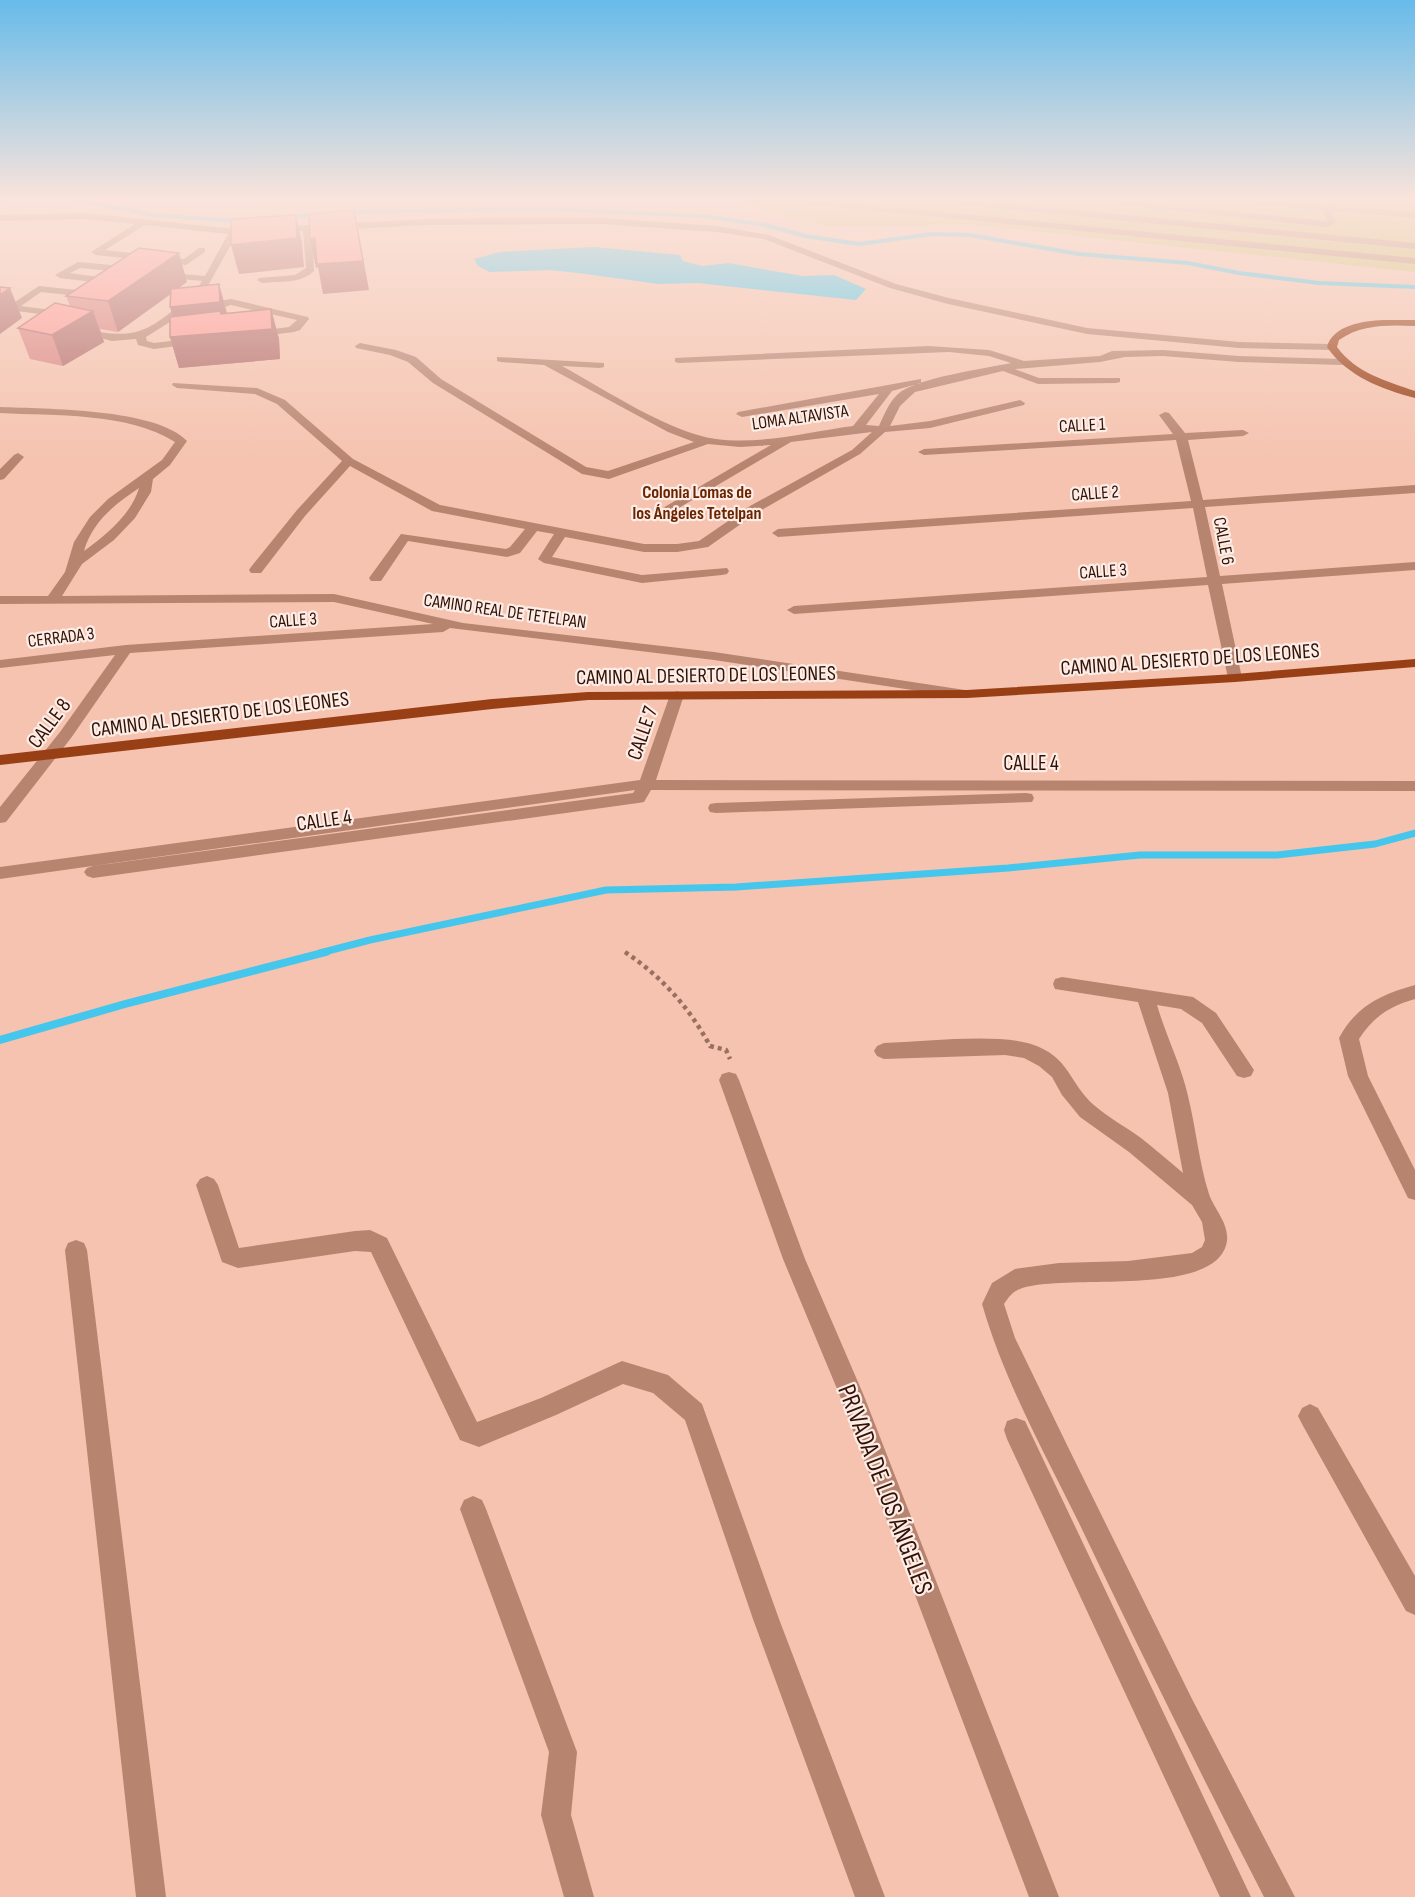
<svg xmlns="http://www.w3.org/2000/svg" width="1415" height="1897" font-family="'Sofia Sans Condensed',sans-serif">
<style>
.green{fill:#cdc36e}
.water{fill:#45c6ed}
.lines{fill:none;stroke-linecap:round;stroke-linejoin:round}
.stream-far2{stroke:#45c6ed;stroke-width:4}
.stream-far1{stroke:#45c6ed;stroke-width:7}
.stream{stroke:#45c6ed;stroke-width:8}
.path{stroke:#997060;stroke-width:4.5;stroke-dasharray:4 4;stroke-linecap:butt}
.minor{fill:#b78470;fill-rule:evenodd}
.major{fill:#993f15;fill-rule:evenodd}
.wall{fill:#db8480}
.shaded-wall{fill:#b26b68}
.building{fill:#ff9995;stroke:#b26b68;stroke-width:1.5}
.labels{text-anchor:middle;stroke-width:4.5;stroke-linejoin:round;paint-order:stroke}
.far-street-label{font-size:18px;fill:#301206;stroke:#feede6}
.far-neighbourhood-label{font-size:18px;font-weight:bold;fill:#692401;stroke:#feede6}
.street-label{font-size:21px;fill:#301206;stroke:#feede6}
.near-street-label{font-size:26px;fill:#301206;stroke:#feede6}
</style>
<rect width="100%" height="100%" fill="#f5c3af"/>
<path class="green" d="M733 197H1415V272L973 225 826 226 789 218 759 208 742 198Z"/>
<path class="water" d="M594 247 680 255 683 261 702 266 728 263 803 276 834 275 866 289 856 300 697 283 659 284 578 273 549 270 490 272 478 266 474 259 500 252Z"/>
<g class="lines">
<path class="stream-far2" d="M60 197 154 215 239 221
M0 201 20 197
M344 212 544 209 704 216 765 225 805 236 859 244 932 234 969 235 1079 254 1188 263 1239 273 1319 283 1415 287
M287 218 317 214"/>
<path class="stream-far1" d="M320 953 370 940 606 890 736 887 1008 868 1140 855H1277L1375 844 1415 833"/>
<path class="stream" d="M0 1040 125 1004 326 952"/>
<path class="path" d="M625 952C662 977 689 1007 710 1046L726 1050 730 1059"/>
<path class="minor" d="M788 197 1415 258V264L785 202V198Z
M908 197H941L1415 243V249L912 200Z
M1050 197H1082L1327 221 1323 210 1200 200 1196 197H1233L1325 205 1338 197H1349L1336 206 1415 212V218L1331 211 1336 222 1328 227Z
M85 213 234 229 428 219 506 218H601L717 226 769 235 896 284 949 298 1087 328 1239 342 1332 344 1337 347 1332 350 1239 348 1087 334 948 304 890 288 764 239 717 232 601 224 428 225 312 231 314 271C301 284 279 281 262 283L257 280 259 278 295 275 306 268 303 231 237 234 205 291 173 320 146 337 147 341 154 343 196 338 201 341 200 343 154 349 138 345 136 339 112 341 74 331 79 328C126 338 142 338 179 305 187 297 196 291 202 281L162 277 159 276V272L205 276 228 234 145 225 105 250 184 259 199 248H205V252L186 265 96 255 91 252 135 224 85 219 0 221V215Z
M78 262 134 267 139 270 134 273 80 268 70 273 120 280V284L117 285 60 278 55 275Z
M39 286 86 291 91 294 79 304 74 301 78 296 41 292 21 306 66 312 68 314 63 317 9 310V306Z
M231 299 308 317 309 319 300 330 294 332 253 337 248 334 249 332 289 327 297 320 231 305 205 314 200 311 219 301Z
M360 343 396 350 416 357 441 379 586 467 608 471 694 442 668 432 544 365 501 362 497 361V357L604 363V367L600 368 562 366C604 389 670 433 716 439 761 445 808 432 853 426L879 394 742 417 736 414 738 412 921 379V383L892 391 866 425 879 426C884 415 889 402 898 394 915 378 988 368 1011 363L989 356 949 352 679 363 675 362V358L928 346 989 350 1024 361 1100 356 1112 351 1163 350 1239 356 1343 359 1348 362 1343 365 1239 362 1163 356 1125 357 1100 362 1015 369 1039 378H1120V382L1116 383 1038 384 1003 371 915 392 900 406 890 426 930 421 1020 400 1025 403 1024 405 930 428 885 432 860 454 758 512 708 547 677 552H644L565 537 552 557 642 575 727 568 729 571 727 574 722 575 642 583 544 563 538 559 554 534 537 531 520 553 507 557 408 541 381 581H371L369 578 401 534 506 549 510 547 525 529 432 511 350 466 305 516 261 573H251L249 570 251 567 297 510 342 461 277 404 255 394 177 388 172 385 173 383 257 388 285 400 353 459 440 505 644 544H677L699 541 750 506 852 450 872 432 791 442 660 519 654 515 656 512 771 445 740 447 708 444 609 479 582 474 433 383 408 362 390 355 356 348 355 346Z
M0 407C45 409 156 408 187 441L170 465 153 479 151 492 135 518 114 540 82 564 62 596 334 594 463 623 714 652 965 690 972 694 965 698 714 660 450 628 443 632 130 653 71 738 6 822 0 823V807L60 732 115 655 0 668V660L126 645 433 624 334 602 0 604V596H48L65 572 74 542 90 517 108 499 162 460 175 442C128 412 54 416 0 413ZM139 488C131 515 106 535 84 551 92 522 115 504 139 488Z
M1165 412 1169 413 1185 433 1243 430 1249 433 1243 436 1188 440 1203 500 1415 485V493L1205 507 1220 576 1415 562V570L1222 584 1242 678 1235 682 1228 678 1208 585 794 614 787 610 794 606 1207 577 1193 508 778 537 772 533 778 529 1191 501 1176 440 924 455 918 452 924 449 1173 434 1159 415Z
M18 453 24 457 4 479 0 480V469L14 455Z
M677 691 684 695 656 780 1415 781V791L651 790 644 802 638 803 93 878 87 876 84 872 87 868 93 866 633 793 635 790 0 879V867L640 780 670 695Z
M1026 793 1032 794 1034 798 1032 802 716 813 710 812 708 808 710 804 716 803Z
M1062 977 1193 997 1216 1013 1254 1070 1251 1076 1244 1078 1237 1076 1202 1023 1181 1009 1157 1005C1166 1036 1181 1065 1188 1096 1196 1128 1199 1163 1209 1194 1214 1209 1229 1223 1227 1241 1218 1300 1063 1272 1020 1289 1013 1291 1008 1298 1004 1304L1015 1338 1068 1447 1192 1699 1295 1897H1264C1200 1773 1139 1649 1079 1523 1044 1452 1004 1380 982 1304L992 1283 1015 1269 1059 1263 1128 1261 1192 1253 1202 1247 1205 1240 1202 1222 1192 1205 1129 1152 1080 1117 1062 1095 1052 1077 1039 1066 1024 1058 1005 1055 884 1059 877 1056 874 1051 877 1046 884 1043C924 1042 994 1033 1031 1044 1071 1057 1068 1083 1095 1106 1109 1118 1126 1127 1141 1138 1155 1149 1169 1161 1183 1173L1168 1093 1138 1002 1055 989 1053 984 1055 979Z
M1415 985V999C1390 1006 1373 1017 1359 1039L1368 1076 1415 1170V1200L1408 1198 1348 1076 1339 1038C1356 1006 1382 994 1415 985Z
M729 1072 736 1074 739 1080 805 1259 864 1396 1059 1897H1029L840 1396 783 1259 719 1080 722 1074Z
M207 1176 214 1179 218 1185 239 1248 355 1231 370 1230 387 1238 477 1422 541 1398 622 1361 668 1375 702 1404 779 1619 885 1897H855L753 1619 685 1420 653 1393 623 1384 556 1415 479 1447 460 1440 371 1252 355 1251 238 1268 222 1262 196 1185 200 1179Z
M76 1240 84 1243 87 1250 166 1897H136L65 1250 68 1243Z
M1310 1404 1318 1408 1415 1576V1615L1406 1611 1302 1424 1298 1416 1302 1408Z
M1016 1418 1025 1421 1251 1897H1220L1007 1439 1004 1430 1007 1421Z
M473 1496 482 1500 486 1509 577 1752 571 1815 594 1897H564L541 1815 549 1752 460 1509 464 1500Z"/>
<path class="major" d="M1383 320H1415V326C1388 325 1362 324 1339 340L1337 347C1356 373 1386 381 1415 391V398C1381 389 1347 376 1327 347 1333 325 1363 321 1383 320Z
M1415 659V667L1235 682 967 698 588 700 492 709 0 765V755L492 699 588 692 967 690 1235 674Z"/>
</g>
<path class="wall" d="M187 282 178 288 219 284 227 313 271 309 279 339 280 359 179 368 170 337 173 317 171 294 118 332 100 329 104 342 63 366 30 359 18 328 70 306 66 296Z"/>
<path class="shaded-wall" d="M354 210 369 290 323 294 318 267 316 268 310 239Z
M296 215 302 243 304 267 239 274 231 245Z
M179 253 187 282 118 332 108 301Z
M219 284 227 314 271 309 279 339 280 359 179 368 170 337H179L170 307Z
M10 288 22 318 0 334V295Z
M93 311 104 342 63 366 52 335Z"/>
<path class="building" d="M354 210 363 261 317 264 315 238 310 239 309 214Z
M296 215 297 238 231 245V219Z
M139 248 179 253 108 301 66 296Z
M219 284 220 302 170 307 171 289Z
M0 287 10 288 0 295Z
M55 303 93 311 52 335 18 328Z
M271 309 272 329 170 337V317L220 311 221 314Z"/>
<linearGradient id="sky" x2="0" y2="1"><stop stop-color="#67bbea"/><stop offset="0.43" stop-color="#fae4db"/><stop offset="1" stop-color="#fae4db" stop-opacity="0"/></linearGradient>
<rect width="1415" height="463" fill="url(#sky)"/>
<g class="labels">
<g class="far-street-label">
<text transform="translate(800 417) rotate(-8)" y="6">LOMA ALTAVISTA</text>
<text transform="translate(1082 425) rotate(-3)" y="6">CALLE 1</text>
<text transform="translate(1095 493) rotate(-4)" y="6">CALLE 2</text>
<text transform="translate(1224 541) rotate(79)" y="6">CALLE 6</text>
<text transform="translate(1103 571) rotate(-4)" y="6">CALLE 3</text>
<text transform="translate(505 611) rotate(8)" y="6">CAMINO REAL DE TETELPAN</text>
<text transform="translate(293 620) rotate(-4)" y="6">CALLE 3</text>
<text transform="translate(61 637) rotate(-7)" y="6">CERRADA 3</text>
</g>
<g class="far-neighbourhood-label">
<text x="697" y="498">Colonia Lomas de<tspan x="697" dy="21">los Ángeles Tetelpan</tspan></text>
</g>
<g class="street-label">
<text transform="translate(1190 659) rotate(-4)" y="7">CAMINO AL DESIERTO DE LOS LEONES</text>
<text transform="translate(706 675) rotate(-1)" y="7">CAMINO AL DESIERTO DE LOS LEONES</text>
<text transform="translate(220 714) rotate(-7)" y="7">CAMINO AL DESIERTO DE LOS LEONES</text>
<text transform="translate(49 723) rotate(-53)" y="7">CALLE 8</text>
<text transform="translate(642 733) rotate(-71)" y="7">CALLE 7</text>
<text x="1031" y="770">CALLE 4</text>
<text transform="translate(324 820) rotate(-8)" y="7">CALLE 4</text>
</g>
<g class="near-street-label">
<text transform="translate(886 1489) rotate(69)" y="9">PRIVADA DE LOS ÁNGELES</text>
</g>
</g>
</svg>
